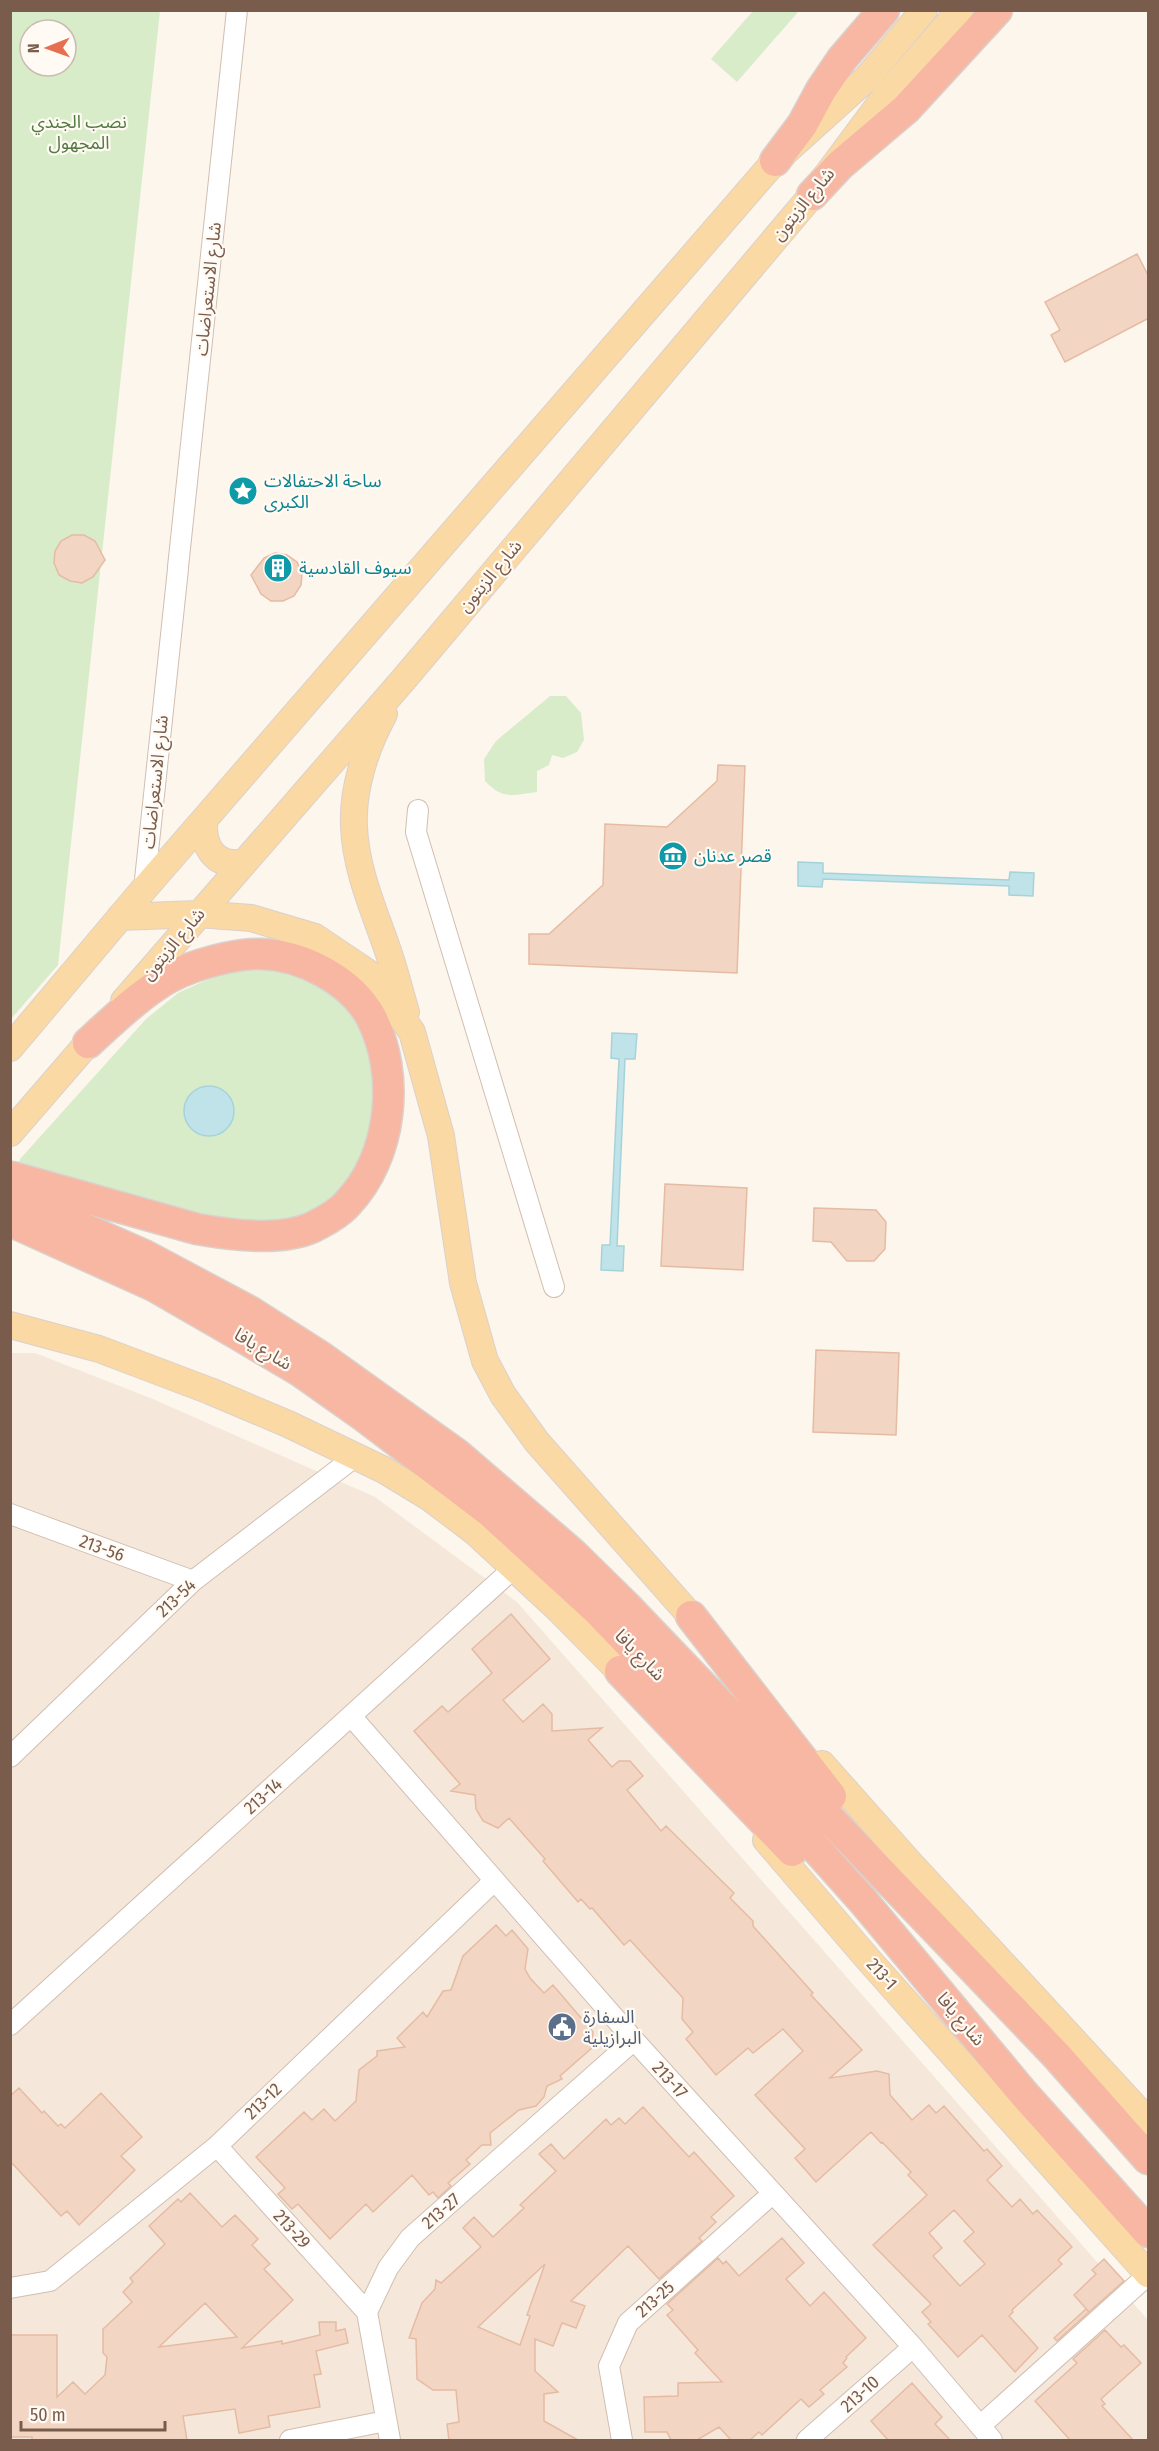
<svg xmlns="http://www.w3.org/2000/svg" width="1159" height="2451" font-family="'Fira Sans Condensed','Noto Sans Arabic',sans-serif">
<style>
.residential{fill:#f5e8da}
.green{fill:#d8ecc9;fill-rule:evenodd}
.water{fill:#bfe3e8;stroke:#a5d3da;stroke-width:1.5}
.building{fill:#f3d5c3;stroke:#e6bba3;stroke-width:1.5;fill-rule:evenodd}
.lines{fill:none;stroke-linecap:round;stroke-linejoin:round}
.minor-casing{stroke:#d1beb0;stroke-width:22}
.major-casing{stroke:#dad1cd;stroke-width:28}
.highway-casing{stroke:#dad1cd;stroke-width:33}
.minor{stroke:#fff;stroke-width:20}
.major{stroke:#fbd9a5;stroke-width:26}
.highway{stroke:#f7b7a3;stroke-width:30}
.labels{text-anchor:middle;stroke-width:4.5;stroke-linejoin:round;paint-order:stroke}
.park-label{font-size:18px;fill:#537a41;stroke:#fffaf3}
.street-label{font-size:18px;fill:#7a5c4d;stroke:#fffaf3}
.culture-label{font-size:18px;fill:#0d838f;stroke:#fffaf3;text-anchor:start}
.service-label{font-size:18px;fill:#4e5e75;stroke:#fffaf3;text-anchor:start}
</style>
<rect width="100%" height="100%" fill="#fdf6ec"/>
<path class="residential" d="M11 1353H35L153 1399 375 1497 517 1602 1148 2320V2440H11Z"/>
<path class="green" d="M11 11H160L58 965 11 1019ZM30 30H66V66H30Z
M753 11H799L737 82 711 59Z
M550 696H566L581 713 584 740 577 752 563 758 552 755 549 765 537 771V792C513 795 503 800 485 781L484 759 496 741Z
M255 968C280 972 306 976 328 991 364 1017 377 1067 376 1109 375 1119 370 1130 367 1140 365 1148 363 1158 359 1165 340 1197 306 1218 270 1223 228 1229 180 1211 141 1200 100 1188 59 1175 19 1163L20 1159 146 1019 178 993 204 981 230 972Z"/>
<path class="water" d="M798 862 823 863V873L1009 880 1010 872 1034 873 1033 896 1009 895V886L823 879 822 887 798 886Z
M612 1033 637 1034 635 1059H625L617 1246H624L623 1271 601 1270 602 1245H610L619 1059 611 1058Z
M184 1111a25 25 0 1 1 50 0a25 25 0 1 1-50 0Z"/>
<path class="building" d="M1137 254 1149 277V318L1065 362 1051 335 1060 330 1045 302Z
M72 535H84L95 541 105 560 93 577 82 583 70 581 59 575 54 563 55 551 61 541Z
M275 553 287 555 297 562 302 573 301 585 294 596 283 601H271L261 594 251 575 264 558Z
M718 765 745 766 737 973 529 964V934H549L603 885 605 824 667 827 717 781Z
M665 1184 747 1188 743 1270 661 1266Z
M814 1208 876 1210 886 1222 885 1249 874 1261H847L831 1242 813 1241Z
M816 1350 899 1353 896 1435 813 1432Z
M511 1614 550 1659 503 1700 523 1722 543 1704 552 1714V1731L602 1728 588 1740 612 1767 619 1761H630L643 1776 627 1790 661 1831 666 1826 734 1893 730 1898 753 1921V1926L813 1993 811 1995 862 2050 830 2078 877 2071 889 2074 890 2095 912 2120 929 2105 936 2113 944 2106 984 2151 987 2149 1002 2166 987 2180 1012 2207 1020 2199 1033 2214 1037 2210 1072 2247 1058 2260 1062 2264 1012 2310 1013 2312 1009 2316 1038 2348 1015 2372 982 2335 958 2357 928 2324 931 2322 922 2312 931 2304 873 2245 927 2195 908 2175 911 2172 882 2142 881 2143 871 2132 816 2182 795 2158 805 2149 755 2095 803 2051 783 2029 753 2053 748 2048 716 2075 686 2039 693 2032 682 2019 683 1998 630 1940 624 1945 592 1908 590 1909 581 1899 578 1902 543 1861 545 1859 509 1818 498 1828 483 1821 476 1809 475 1795 451 1791 460 1784 414 1731 442 1706 448 1712 492 1673 472 1649ZM954 2210 974 2232 964 2241 985 2264 960 2286 933 2256 942 2248 929 2233Z
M496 1925 506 1936 512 1930 528 1949 525 1969 530 1978 544 1993 553 1985 593 2032 592 2048 560 2076 562 2079 547 2086 544 2097 536 2106 519 2110 490 2133 491 2145H482L466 2160 470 2164 448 2183 451 2186 438 2198 433 2192 429 2195 412 2175 373 2212 366 2204 330 2239 298 2204 292 2209 278 2194 285 2188 256 2157 304 2112 312 2120 324 2109 335 2121 356 2101 359 2070 377 2056V2051L405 2047 397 2038 423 2012 427 2017 443 1991 451 1990 463 1956Z
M19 2088 42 2113 44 2111 58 2126 61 2124 65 2128 101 2093 142 2137 121 2156 135 2170 79 2225 67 2211 61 2216 10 2161V2096Z
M643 2107 689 2157 694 2152 734 2196 711 2217 716 2222 699 2238 702 2241 659 2279 628 2246 571 2301 585 2306 576 2328 562 2323 553 2346 535 2339V2371L558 2392 544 2394V2421L578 2440H449L447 2424 459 2422 456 2390H433L417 2379 416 2339 409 2338 422 2303 435 2289 436 2280 441 2283 481 2247 463 2228 474 2217 493 2237 524 2208 520 2205 556 2171 539 2154 551 2144 564 2159 606 2119 611 2125 619 2118 625 2124ZM545 2264 527 2315 530 2316 520 2345 478 2327Z
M190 2193 222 2227 235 2215 258 2239 252 2245 270 2264 264 2269 293 2300 242 2348 282 2341V2344L320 2335 319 2322H336V2331L345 2329 348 2343 316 2351 321 2374 314 2375 320 2407 268 2416 270 2427 239 2433 235 2409 183 2416 187 2440H32V2437H10V2335H57V2397L73 2382 85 2394 105 2375 107 2357 103 2353V2329L132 2302 123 2292 133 2282 130 2278 165 2244 149 2226 178 2199 181 2202ZM205 2303 237 2337 159 2347Z
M782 2238 804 2263 786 2279 810 2306 824 2292 866 2338 846 2357 847 2358 843 2363 847 2367 820 2390 824 2394 809 2407 801 2399 762 2435 759 2432 750 2440H731L719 2427 697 2440H671L667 2432H645L644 2397 678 2396V2383L722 2382 695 2353 698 2350 667 2315 673 2310 667 2304 718 2258 723 2264 726 2261 739 2276Z
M1104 2259 1124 2281 1089 2312 1074 2295 1096 2274 1092 2270Z
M1086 2309 1089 2312 1057 2341 1054 2338Z
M1105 2330 1121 2347 1124 2345 1141 2363 1101 2399 1105 2404 1102 2406 1133 2440H1070L1035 2401 1077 2363 1073 2359Z
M912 2383 942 2417 935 2424 950 2440H888L871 2421Z"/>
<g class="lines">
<g class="minor-casing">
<path id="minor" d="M178 567 237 10
M418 810 416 832 554 1287
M144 889 178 569
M10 1514 193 1581
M351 1716 634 2040 913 2347 992 2440
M10 1757 193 1581 356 1456
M10 2025 515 1567
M217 2146 367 2312
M10 2288 50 2281 217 2146 494 1881
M980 2426 1148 2275
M290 2440 386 2421
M390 2440 367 2312 388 2268 410 2238 634 2040
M622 2440 609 2366 628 2323 773 2193
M807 2440 913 2347"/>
</g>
<g class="major-casing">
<path id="major" d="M384 714C366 747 352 789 354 827 356 871 374 910 388 951 395 971 400 992 406 1012
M204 821C203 847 214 866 242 863
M120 917 198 914 251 918 315 937 370 974 412 1032 441 1136 463 1283 485 1361 503 1395 537 1442 704 1631
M124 1001 404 679 812 195 884 98 960 10
M10 1048 144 889 775 161 866 79 924 10
M10 1133 100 1029
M10 1325 99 1349 210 1391 288 1424 384 1470 430 1498 475 1532 558 1609 633 1685
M822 1764 909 1862 1148 2121
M766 1840 867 1958 1148 2274"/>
</g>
<g class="highway-casing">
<path id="highway" d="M775 161 802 125 821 90 842 59 884 10
M812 195 840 165 906 109 997 10
M12 1177 197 1229C230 1235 281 1242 313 1227 323 1222 339 1213 347 1204 392 1157 401 1075 371 1017 351 980 302 955 261 954 235 953 193 965 170 977 140 994 113 1020 88 1043
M10 1196 144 1255 249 1311 321 1357 458 1455 572 1553 627 1607 1055 2054 1148 2159
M10 1221 154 1286 239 1335 300 1371 365 1417 489 1511 597 1610 686 1703 863 1901 1024 2094 1148 2232
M691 1616 831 1796
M620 1671 792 1851"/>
</g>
<use href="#minor" class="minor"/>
<use href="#major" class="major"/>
<use href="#highway" class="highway"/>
</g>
<defs>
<g id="sight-disc" transform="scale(1.5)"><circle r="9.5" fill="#0f9aa8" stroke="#fffaf3"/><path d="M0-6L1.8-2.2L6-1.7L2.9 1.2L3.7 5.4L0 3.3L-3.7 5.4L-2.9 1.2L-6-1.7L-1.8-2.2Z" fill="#fff"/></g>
<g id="building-disc" transform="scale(1.5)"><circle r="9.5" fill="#0f9aa8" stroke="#fffaf3"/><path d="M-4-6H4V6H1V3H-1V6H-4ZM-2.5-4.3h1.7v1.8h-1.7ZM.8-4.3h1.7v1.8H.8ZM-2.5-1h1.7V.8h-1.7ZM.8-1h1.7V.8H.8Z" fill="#fff"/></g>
<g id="museum-disc" transform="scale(1.5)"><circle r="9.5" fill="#0f9aa8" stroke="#fffaf3"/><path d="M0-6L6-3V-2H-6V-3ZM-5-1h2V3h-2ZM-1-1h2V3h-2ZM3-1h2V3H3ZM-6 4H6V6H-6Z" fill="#fff"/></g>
<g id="civic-disc" transform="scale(1.5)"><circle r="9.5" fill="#5c6f8a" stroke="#fffaf3"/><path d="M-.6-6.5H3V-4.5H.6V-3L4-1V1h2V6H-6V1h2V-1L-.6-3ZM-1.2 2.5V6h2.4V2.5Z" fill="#fff"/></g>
</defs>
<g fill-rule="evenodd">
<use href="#sight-disc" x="243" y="491"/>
<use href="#building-disc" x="278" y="568"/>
<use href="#museum-disc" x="673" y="856"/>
<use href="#civic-disc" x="562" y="2027"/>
</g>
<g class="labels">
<g class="park-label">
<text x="79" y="128">نصب الجندي<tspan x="79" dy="21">المجهول</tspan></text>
</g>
<g class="street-label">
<text transform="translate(803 204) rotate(-51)" y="6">شارع الزيتون</text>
<text transform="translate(208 289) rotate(-84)" y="6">شارع الاستعراضات</text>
<text transform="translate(490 576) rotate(-50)" y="6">شارع الزيتون</text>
<text transform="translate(155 782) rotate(-84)" y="6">شارع الاستعراضات</text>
<text transform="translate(173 944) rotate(-50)" y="6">شارع الزيتون</text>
<text transform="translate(263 1349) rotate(31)" y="6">شارع يافا</text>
<text transform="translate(102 1548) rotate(20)" y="6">213-56</text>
<text transform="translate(176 1598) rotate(-43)" y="6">213-54</text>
<text transform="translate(640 1655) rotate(46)" y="6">شارع يافا</text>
<text transform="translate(263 1796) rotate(-42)" y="6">213-14</text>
<text transform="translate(882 1974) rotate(48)" y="6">213-1</text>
<text transform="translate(961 2019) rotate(50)" y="6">شارع يافا</text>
<text transform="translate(670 2080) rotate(48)" y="6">213-17</text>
<text transform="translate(263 2101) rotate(-44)" y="6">213-12</text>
<text transform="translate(441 2211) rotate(-41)" y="6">213-27</text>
<text transform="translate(292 2229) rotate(48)" y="6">213-29</text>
<text transform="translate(655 2299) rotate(-42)" y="6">213-25</text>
<text transform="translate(860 2394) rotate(-42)" y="6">213-10</text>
</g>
<g class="culture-label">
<text x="264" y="487">ساحة الاحتفالات<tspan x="264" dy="21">الكبرى</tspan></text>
<text x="299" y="574">سيوف القادسية</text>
<text x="694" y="862">قصر عدنان</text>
</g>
<g class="service-label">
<text x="583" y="2023">السفارة<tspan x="583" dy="21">البرازيلية</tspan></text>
</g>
</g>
<rect width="1159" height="2451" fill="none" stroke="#7a5c4d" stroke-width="24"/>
<g transform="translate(48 48) rotate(269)"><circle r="28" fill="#fffaf3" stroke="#cabbb1" stroke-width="1.5"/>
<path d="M0-4.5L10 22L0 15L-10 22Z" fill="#e76f51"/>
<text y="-9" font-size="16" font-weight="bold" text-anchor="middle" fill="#7a5c4d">N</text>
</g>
<path d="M21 2421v9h144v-9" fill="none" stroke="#7a5c4d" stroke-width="3"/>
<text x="30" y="2421" font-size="18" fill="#7a5c4d" stroke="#fffaf3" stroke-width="4.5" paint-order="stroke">50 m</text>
</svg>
